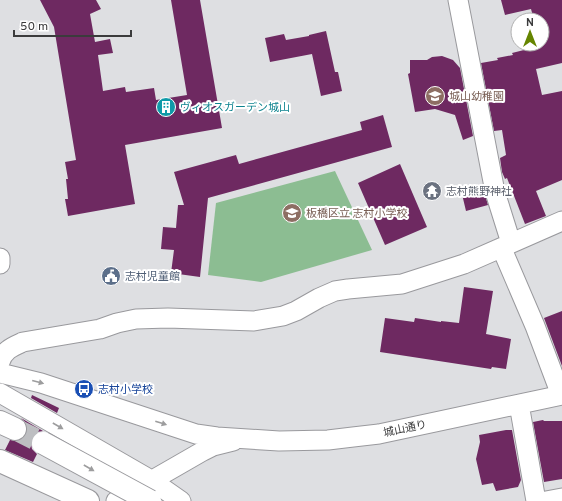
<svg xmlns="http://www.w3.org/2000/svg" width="562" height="501" font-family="Overpass,'Noto Sans JP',sans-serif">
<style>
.green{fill:#8cbd92}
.building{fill:#6e2961}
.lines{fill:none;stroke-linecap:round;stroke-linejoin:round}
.highway-tunnel{stroke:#bdbec1;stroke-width:22;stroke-dasharray:22 11;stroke-linecap:butt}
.minor-casing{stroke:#99999d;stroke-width:21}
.highway-casing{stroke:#99999d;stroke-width:24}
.minor{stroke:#fff;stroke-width:19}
.highway{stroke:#fff;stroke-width:22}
.highway-bridge-casing{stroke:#99999d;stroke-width:24;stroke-linecap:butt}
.highway-bridge{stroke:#fff;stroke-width:22}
.oneway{fill:#9d9d9e}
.labels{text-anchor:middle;stroke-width:4;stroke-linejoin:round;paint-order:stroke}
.education-label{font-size:11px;fill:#785e54;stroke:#fff;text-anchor:start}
.culture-label{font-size:11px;fill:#0d838f;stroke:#fff;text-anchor:start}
.worship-label{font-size:11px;fill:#5b616d;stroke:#fff;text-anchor:start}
.service-label{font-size:11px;fill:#4e5e75;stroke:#fff;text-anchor:start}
.transit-label{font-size:11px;fill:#164399;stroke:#fff;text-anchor:start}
.street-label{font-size:11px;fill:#3b3b3c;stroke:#fff}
</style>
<rect width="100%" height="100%" fill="#dedfe2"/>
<path class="green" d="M335 171 372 250 261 282 208 275 216 203Z"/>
<path class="building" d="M40 0H96L101 9 90 14 95 42 110 39 113 53 98 55 103 91 125 87 126 92 154 88 156 100 187 95 171 0H200L222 128 125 145 135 204 68 216 65 199H68L66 179H68L65 162 76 160 54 27Z
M501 0H562V63L536 69 542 95 562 91V180L536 191 546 216 525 224 507 178 505 179 502 172 500 158 506 155 502 130 494 131 481 63 498 60 497 58 513 55 512 53 540 46 539 44H542V20H534L531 9 505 15Z
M326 31 335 72H338L342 91 321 96 312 54 270 62 265 38 284 34 286 40 309 36V35Z
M442 56 453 60 460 68 473 136 463 140 455 115 435 109 415 112 408 74 410 73V60H427L432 57Z
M383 115 392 147 208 198 200 277 171 273 174 250 161 249 163 227 176 228 178 205H184L174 172 236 155 239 164 362 130 360 122Z
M400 164 427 227 385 245 358 183Z
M482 184 488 205 466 211 461 190Z
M464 287 493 291 486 334 511 339 506 369 492 367 491 369 380 352 385 318 414 322 415 318 441 322V321L459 323Z
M562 311V366L544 318Z
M32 395 59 408 57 413 31 398Z
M21 418 43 431 37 432 32 437 31 444 32 449 37 454 33 462 5 450 10 440 16 441 22 439 26 435 27 428 25 422Z
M543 420 544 421H562V479L544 482 533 422Z
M506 430H512L521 480 518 487 496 491 493 483 482 485 476 459 480 442 479 435Z"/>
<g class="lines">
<path class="highway-tunnel" d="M15 429 43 443"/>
<g class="minor-casing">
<path id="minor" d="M458 0 495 192 511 243
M502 249 535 326 561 395
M0 258V264
M0 362C4 350 12 347 23 342L100 329 117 323 136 319 168 318 254 321 283 316 296 311 319 298 335 291 348 289 402 284 464 264 562 221
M0 373 41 383 196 434 217 437 279 441 328 440 353 437 379 434 562 395
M0 393 151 480 181 501
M519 404 536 501
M116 501 203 451 213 446 233 441
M546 501 562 498"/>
</g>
<g class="highway-casing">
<path id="highway" d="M0 422 15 429
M0 461 88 501"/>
</g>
<use href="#minor" class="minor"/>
<use href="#highway" class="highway"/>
<g class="highway-bridge-casing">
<path id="highway-bridge" d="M43 443 150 501"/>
</g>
<use href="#highway-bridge" class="highway-bridge"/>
</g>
<defs><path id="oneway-solid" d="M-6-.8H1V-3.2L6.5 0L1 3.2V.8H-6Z"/></defs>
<g class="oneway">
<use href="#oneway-solid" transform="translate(38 382) rotate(15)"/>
<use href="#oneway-solid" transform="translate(161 423) rotate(18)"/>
<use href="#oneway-solid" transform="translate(58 426) rotate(30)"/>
<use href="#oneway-solid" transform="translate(89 468) rotate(30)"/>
</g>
<defs>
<g id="school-disc" transform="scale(1)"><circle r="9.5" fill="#8d6e63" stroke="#fff"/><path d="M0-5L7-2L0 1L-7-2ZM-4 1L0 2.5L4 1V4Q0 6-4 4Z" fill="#fff"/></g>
<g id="building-disc" transform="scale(1)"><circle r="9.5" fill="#0f9aa8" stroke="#fff"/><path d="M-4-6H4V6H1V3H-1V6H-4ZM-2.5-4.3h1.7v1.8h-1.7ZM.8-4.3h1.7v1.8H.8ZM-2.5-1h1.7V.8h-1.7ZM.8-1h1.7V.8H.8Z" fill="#fff"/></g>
<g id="temple-disc" transform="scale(1)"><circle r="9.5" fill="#6b7280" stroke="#fff"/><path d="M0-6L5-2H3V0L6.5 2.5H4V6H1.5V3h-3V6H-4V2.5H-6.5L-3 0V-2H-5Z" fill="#fff"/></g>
<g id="civic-disc" transform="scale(1)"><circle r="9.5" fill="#5c6f8a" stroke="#fff"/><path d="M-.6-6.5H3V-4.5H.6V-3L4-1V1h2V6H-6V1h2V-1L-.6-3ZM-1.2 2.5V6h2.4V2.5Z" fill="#fff"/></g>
<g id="bus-disc" transform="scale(1)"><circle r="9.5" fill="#1a4fb4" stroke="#fff"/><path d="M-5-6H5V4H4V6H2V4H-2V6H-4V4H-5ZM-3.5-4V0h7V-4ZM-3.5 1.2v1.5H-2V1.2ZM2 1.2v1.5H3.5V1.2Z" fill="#fff"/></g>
</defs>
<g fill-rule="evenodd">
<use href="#school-disc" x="435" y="96"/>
<use href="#building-disc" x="166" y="107"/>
<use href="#temple-disc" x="432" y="191"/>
<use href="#school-disc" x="292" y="213"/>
<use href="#civic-disc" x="111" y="276"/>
<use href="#bus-disc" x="84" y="389"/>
</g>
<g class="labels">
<g class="education-label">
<text x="449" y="100">城山幼稚園</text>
<text x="306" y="217">板橋区立 志村小学校</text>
</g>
<g class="culture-label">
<text x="180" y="111">ヴィオスガーデン城山</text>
</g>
<g class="worship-label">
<text x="446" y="195">志村熊野神社</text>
</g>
<g class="service-label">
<text x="125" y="280">志村児童館</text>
</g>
<g class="transit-label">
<text x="98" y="393">志村小学校</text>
</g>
<g class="street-label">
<text transform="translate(405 428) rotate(-12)" y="4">城山通り</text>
</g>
</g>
<g transform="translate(530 32)"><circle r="19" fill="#ffffff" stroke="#b1b1b1"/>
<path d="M0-3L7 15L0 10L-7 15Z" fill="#658500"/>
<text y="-6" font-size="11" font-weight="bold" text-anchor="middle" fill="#3b3b3c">N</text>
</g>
<path d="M14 30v6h117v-6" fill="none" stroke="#3b3b3c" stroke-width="2"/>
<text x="20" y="30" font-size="12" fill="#3b3b3c" stroke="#ffffff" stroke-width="3" paint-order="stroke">50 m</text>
</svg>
